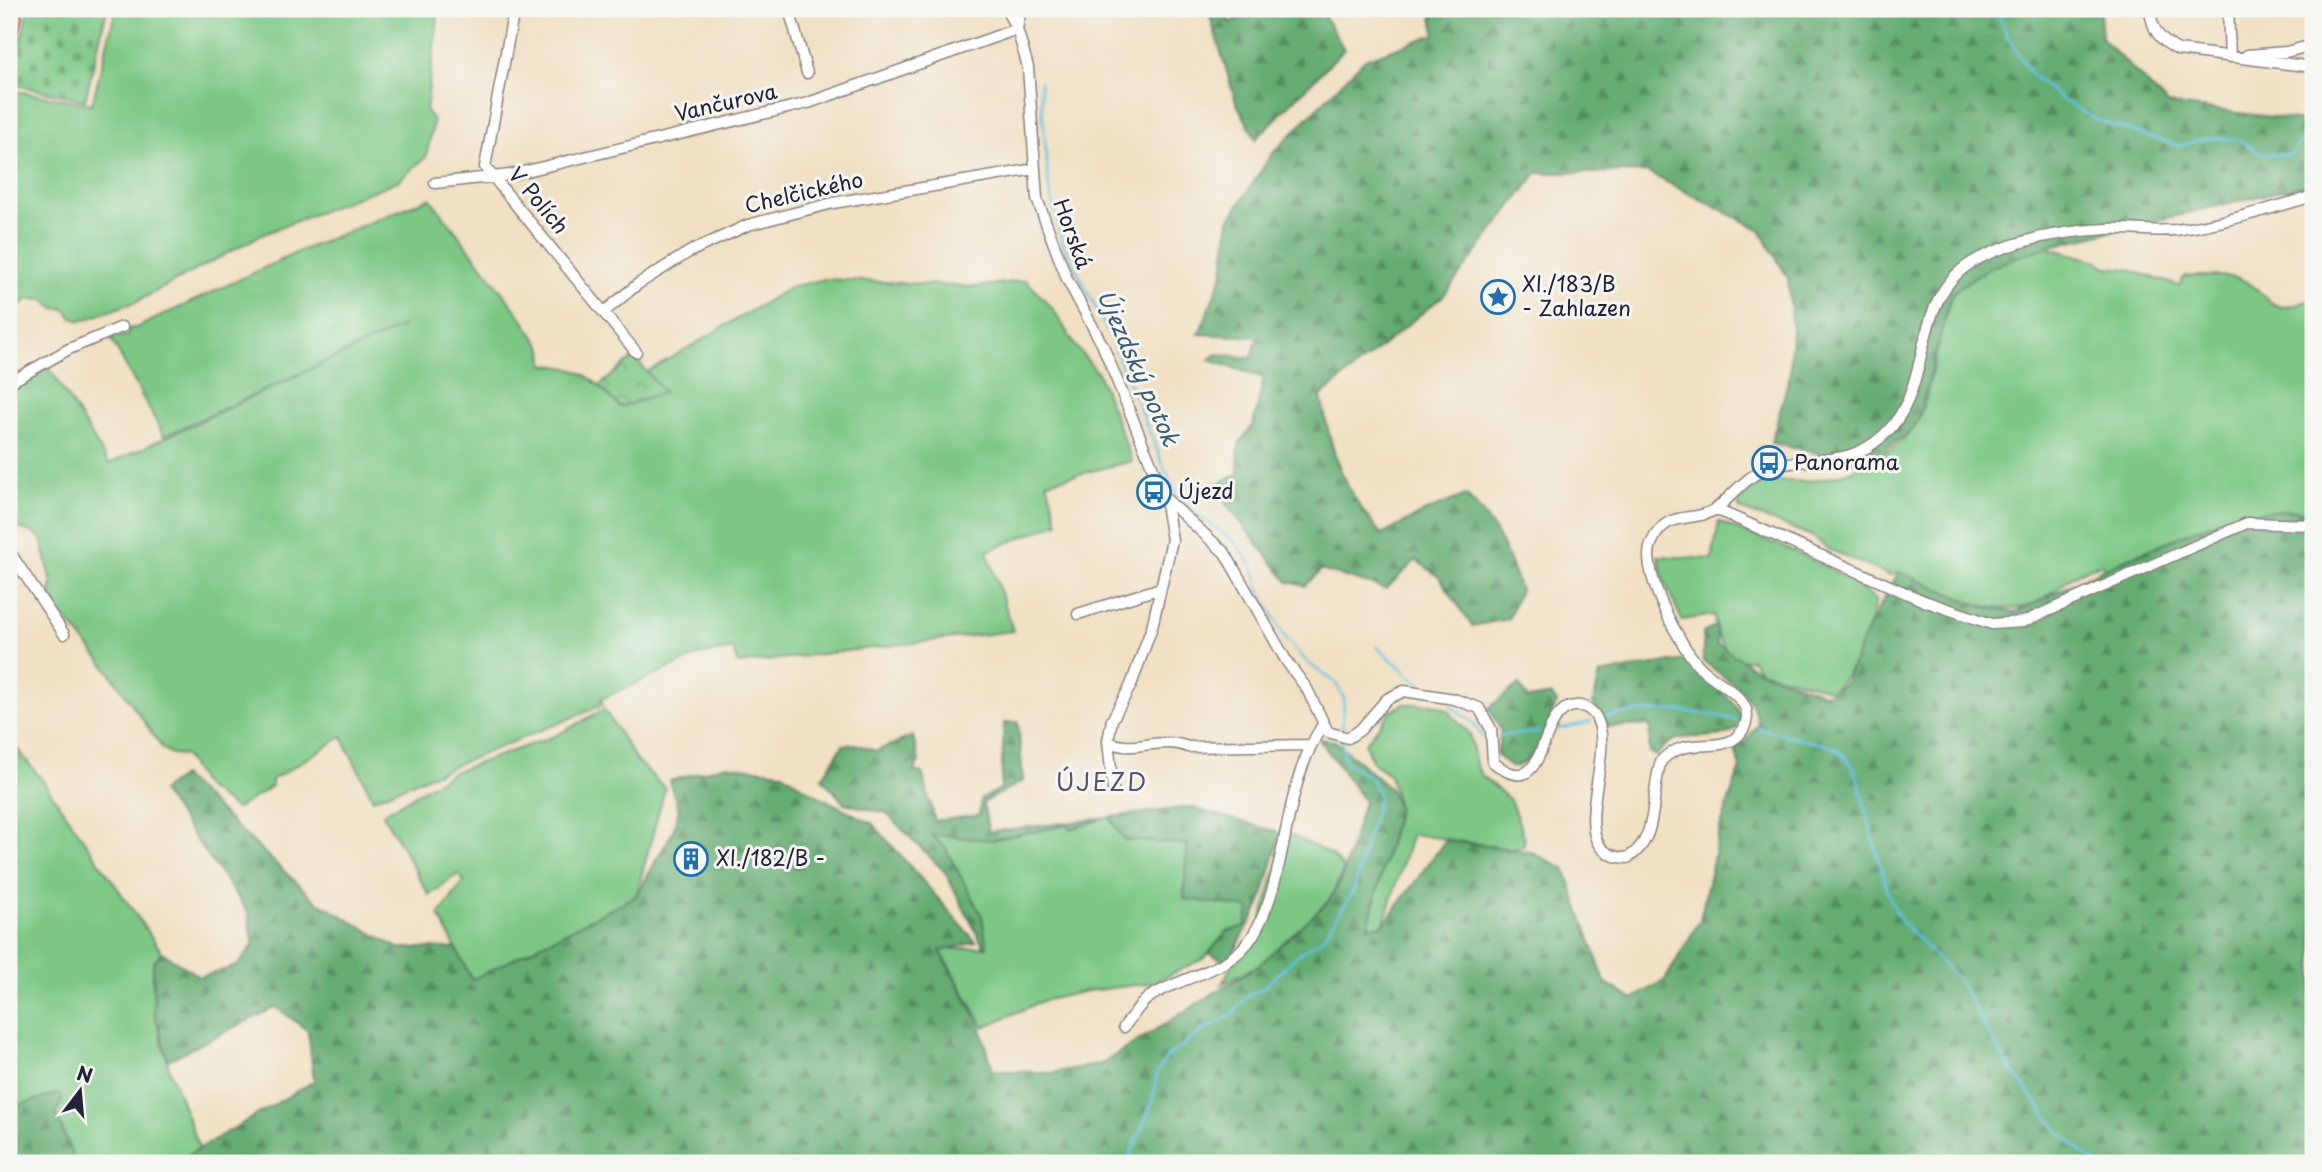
<svg xmlns="http://www.w3.org/2000/svg" width="2322" height="1172" font-family="'Playpen Sans',sans-serif">
<style>
.grass{fill:#7cc784;stroke:#4f7460;stroke-width:2}
.forest{fill:url(#forest-firs);stroke:#446756;stroke-width:2}
.cemetery{fill:url(#cemetery-stones);stroke:#4f7460;stroke-width:2}
.park{fill:url(#park-crowns);stroke:#4f7460;stroke-width:2}
.lines{fill:none;stroke-linecap:round;stroke-linejoin:round}
.stream{stroke:#64c4e2;stroke-width:2.5}
.minor-casing{stroke:#8a817f;stroke-width:13}
.major-casing{stroke:#8a817f;stroke-width:17}
.minor{stroke:#fff;stroke-width:10}
.major{stroke:#f9bc89;stroke-width:14}
.labels{text-anchor:middle;stroke-width:6;stroke-linejoin:round;paint-order:stroke}
.street-label{font-size:21px;fill:#22223b;stroke:#f6f6f2}
.poi-label{font-size:21px;fill:#22223b;stroke:#f6f6f2;text-anchor:start}
.water-label{font-size:23px;font-style:italic;fill:#395b75;stroke:#f6f6f2}
.quarter-label{font-size:24px;letter-spacing:2px;fill:#59506e;stroke:#f6f6f2}
</style>
<defs>
<pattern id="forest-firs" width="22" height="20" patternUnits="userSpaceOnUse" patternTransform="scale(1.75)"><rect width="22" height="20" fill="#65ac72"/><path d="M5 1l3.5 6h-7zM16 11l3.5 6h-7z" fill="#538c5f"/></pattern>
<pattern id="cemetery-stones" width="16" height="16" patternUnits="userSpaceOnUse" patternTransform="scale(1.75)"><rect width="16" height="16" fill="#7cc784"/><path d="M2 7V4a2 2 0 0 1 4 0v3zM10 15v-3a2 2 0 0 1 4 0v3z" fill="#65a16d"/></pattern>
<pattern id="park-crowns" width="20" height="18" patternUnits="userSpaceOnUse" patternTransform="scale(1.75)"><rect width="20" height="18" fill="#7cc784"/><path d="M2 6a3 3 0 1 1 6 0M12 15a3 3 0 1 1 6 0" fill="none" stroke="#65a16d"/></pattern>
</defs>
<rect width="100%" height="100%" fill="#f6f6f2"/>
<filter id="ink" filterUnits="userSpaceOnUse"><feTurbulence type="fractalNoise" baseFrequency=".0143" numOctaves="2"/><feDisplacementMap in="SourceGraphic" scale="14" xChannelSelector="R" yChannelSelector="G"/><feConvolveMatrix kernelMatrix="1 2 1 2 8 2 1 2 1" color-interpolation-filters="sRGB"/></filter>
<filter id="wash" filterUnits="userSpaceOnUse"><feTurbulence type="fractalNoise" baseFrequency=".00686" numOctaves="4" result="noise"/><feDisplacementMap in="SourceGraphic" scale="28" xChannelSelector="R" yChannelSelector="G"/><feGaussianBlur stdDeviation="1.57" result="paint"/><feColorMatrix in="noise" values="0 0 0 0 0 0 0 0 0 0 0 0 0 0 0 0 0 1.4 0 .05"/><feComposite in="paint" operator="in"/></filter>
<g filter="url(#wash)">
<rect width="100%" height="100%" fill="#f1e0c3"/>
<path class="grass" d="M116 9H439L426 111 433 120V125L426 157 398 181 261 235 138 301 81 321 72 318 65 309 53 308 44 300 29 299 17 307 12 358 9 359V90L92 104Z
M430 198 522 318 543 349 544 365C583 366 593 379 620 407L663 393 647 372 791 287 825 279 976 287 1026 280 1053 309 1076 347 1098 373 1132 461 1047 482 1058 523 987 551 1013 631 738 664 733 649 699 655 601 699 603 705 373 799 342 737 272 780V786L236 809 204 786 184 755 172 754 163 749 106 667 59 611 50 593 52 583 41 538 29 531 9 525V390L49 367 109 464 403 326 164 436 110 337 128 336V329L136 328 300 251Z
M2047 247C2065 254 2096 257 2106 267L2127 269 2179 286 2185 276C2201 277 2225 274 2240 279 2272 291 2266 322 2313 298V512H2257L2221 519 2103 569V564C2067 572 2066 586 2038 602 1997 624 1940 588 1900 573L1889 575 1828 549 1812 536 1740 509 1738 502C1763 472 1775 484 1809 481 1841 478 1892 457 1912 430 1923 415 1927 393 1931 375 1936 359 1946 303 1953 293 1971 269 2020 256 2047 247Z
M1719 522C1772 543 1832 562 1876 600 1868 632 1858 669 1832 690L1760 671 1752 660C1726 661 1715 638 1714 615L1682 620 1664 581 1658 556 1712 559Z
M1404 704H1433L1445 708 1470 734 1476 765 1482 776 1510 800 1525 838 1523 846 1513 849 1412 834 1383 925 1368 927 1398 808 1390 775 1373 763 1365 744 1390 712Z
M604 709 637 761 665 788 636 896 472 980 439 915 464 881 458 874 429 895 383 814 451 773 557 735Z
M9 739 40 777 162 952 153 963 154 1010 169 1068 199 1148 175 1163H75L56 1113 62 1101 9 1108Z
M1109 817 1124 840 1187 844 1250 908 1245 926 1227 932 1205 958 1153 983 1087 991 1042 1001 984 1027 940 950 986 947 984 934 946 849 931 835 991 840 1068 825 1071 829Z
M1287 833 1332 855 1344 869 1329 901 1259 965 1222 984 1234 960 1258 931Z"/>
<path class="forest" d="M1215 9H1223L1230 23 1256 9H1320L1344 49 1256 139 1236 102 1209 13Z
M1431 9H2100L2102 39 2168 104 2303 121 2313 148V183L2047 247C2013 258 1978 269 1951 295L1919 417 1912 430 1867 464 1771 443 1790 374 1792 331 1788 278 1759 229 1647 172 1537 173 1444 295 1321 396C1332 455 1342 489 1382 535L1424 512 1466 495C1494 521 1508 554 1520 590L1508 619 1472 626 1440 578 1416 560 1386 589 1321 570 1305 586 1288 582 1212 486 1238 474 1239 444 1253 425 1264 378 1209 360 1217 354 1252 358 1257 337 1199 334 1223 273 1229 220 1271 155 1365 59 1435 34Z
M2279 510 2313 512V1163H175L314 1081 308 1031 276 1007 168 1060 154 1010 153 963 162 952 200 977 237 966 253 945 248 912 161 791 182 776 315 900 398 948H456L472 980 636 896 673 831 679 810 669 781 726 765 781 772 811 792 873 824 976 942 940 951 980 1025 993 1070 1051 1073 1101 1064 1259 965 1329 901 1342 877 1364 801 1319 739 1335 741 1390 789 1398 808 1368 927 1383 925 1445 841 1529 851 1565 869 1605 982 1632 999 1665 980 1700 920 1720 828 1740 767 1735 748 1745 742 1758 724C1755 694 1726 679 1703 661V633L1716 625 1717 644 1759 671 1826 694 1845 683 1869 626 1899 572 1983 607 2015 613 2103 569 2221 519Z
M1684 660C1695 671 1731 697 1737 708 1757 744 1692 734 1677 739 1668 742 1662 748 1656 756L1649 752 1650 725 1604 727 1602 715 1593 704 1600 674Z
M1519 684 1527 699 1552 695 1557 703C1546 725 1539 765 1511 767L1497 755 1501 731 1489 708Z
M1018 722 1023 781 983 803 989 832 1105 818 1070 829 1068 825 991 840 932 835 946 849 982 916 987 947H984L945 872 886 813 844 803 822 778 843 745 855 744 876 751 913 736 919 761 914 772H922L935 821 979 815 981 799 1001 789 1004 723Z
M1190 807 1281 833 1260 905 1228 963 1209 953 1227 932 1245 926 1250 908 1184 899 1187 844 1124 840 1110 817Z
M60 1093 62 1101 56 1113 75 1163H9V1108Z"/>
<path class="cemetery" d="M28 9H107L85 100 11 84Z"/>
<path class="park" d="M634 357 664 392 620 407 599 386Z"/>
<g class="lines">
<path class="stream" d="M1996 9 2009 40 2031 74 2061 99 2096 120 2179 146 2208 138 2238 139 2262 154 2289 155 2313 129
M1040 81 1049 188 1062 241 1108 332 1174 491 1192 511 1235 542 1253 567 1261 593 1286 639 1308 663 1335 682 1344 698 1342 733
M1376 646 1422 686
M1449 705 1471 721 1482 736
M1605 717C1650 707 1691 708 1736 720
M1758 728 1836 748 1851 763 1858 779 1877 855 1890 899 1901 921 1960 982 2005 1061 2057 1130 2095 1163
M1558 729 1591 722
M1499 736 1539 732
M1127 1163 1152 1103 1157 1073 1166 1058 1203 1030 1231 1016 1245 998 1263 988 1300 953 1323 938 1353 892 1379 797 1372 779 1346 762 1341 739"/>
</g>
</g>
<g filter="url(#ink)">
<g class="lines">
<g class="minor-casing">
<path id="minor" d="M514 9 485 167 636 352
M789 9 807 73
M1006 9 1017 29 1028 67 1037 199 1067 279 1103 346 1165 498 1172 540 1152 627 1131 685 1112 720 1108 741 1113 789
M2150 9C2152 30 2159 40 2178 50L2313 67
M2228 9 2230 57
M1017 29 1021 9
M2247 55 2286 52 2313 45
M435 183 510 175 808 103 1017 29
M604 312 638 284 689 252 748 225 833 203 1035 169
M9 383 69 349 122 327
M1165 498 1225 553 1287 662 1307 689 1328 732 1348 738 1360 730 1387 699 1404 691 1454 699 1479 708 1491 729 1493 762C1550 809 1535 708 1575 706 1582 705 1589 708 1594 714 1622 750 1557 855 1627 858 1660 841 1650 793 1661 761 1686 734 1719 755 1739 735 1745 729 1749 718 1746 709 1739 692 1713 680 1700 667 1680 647 1640 571 1651 544 1667 506 1694 525 1717 508 1734 494 1748 474 1771 467 1807 456 1841 467 1874 443 1941 397 1902 296 1980 258 2018 239 2066 231 2107 229 2130 228 2152 232 2175 230 2221 224 2269 209 2313 196
M1715 509 1924 601 1992 624 2023 622 2247 523 2313 525
M9 551 64 634
M1078 614 1161 588
M1108 741C1133 755 1158 735 1188 747L1310 745
M1124 1027C1131 1018 1139 1005 1148 998 1182 975 1229 973 1252 937 1290 876 1280 791 1322 726"/>
</g>
<g class="major-casing">
<path id="major" d="M9 38 15 9"/>
</g>
<use href="#minor" class="minor"/>
<use href="#major" class="major"/>
</g>
</g>
<defs>
<g id="sight-ring" transform="scale(1.75)"><circle r="9.5" fill="#f6f6f2" stroke="#1f6fb2" stroke-width="1.5"/><path d="M0-6L1.8-2.2L6-1.7L2.9 1.2L3.7 5.4L0 3.3L-3.7 5.4L-2.9 1.2L-6-1.7L-1.8-2.2Z" fill="#1f6fb2"/></g>
<g id="bus-ring" transform="scale(1.75)"><circle r="9.5" fill="#f6f6f2" stroke="#1f6fb2" stroke-width="1.5"/><path d="M-5-6H5V4H4V6H2V4H-2V6H-4V4H-5ZM-3.5-4V0h7V-4ZM-3.5 1.2v1.5H-2V1.2ZM2 1.2v1.5H3.5V1.2Z" fill="#1f6fb2"/></g>
<g id="building-ring" transform="scale(1.75)"><circle r="9.5" fill="#f6f6f2" stroke="#1f6fb2" stroke-width="1.5"/><path d="M-4-6H4V6H1V3H-1V6H-4ZM-2.5-4.3h1.7v1.8h-1.7ZM.8-4.3h1.7v1.8H.8ZM-2.5-1h1.7V.8h-1.7ZM.8-1h1.7V.8H.8Z" fill="#1f6fb2"/></g>
</defs>
<g fill-rule="evenodd">
<use href="#sight-ring" x="1498" y="297"/>
<use href="#bus-ring" x="1769" y="463"/>
<use href="#bus-ring" x="1154" y="492"/>
<use href="#building-ring" x="691" y="859"/>
</g>
<g class="labels">
<g class="street-label">
<text transform="translate(726 103) rotate(-13)" y="7">Vančurova</text>
<text transform="translate(804 193) rotate(-13)" y="7">Chelčického</text>
<text transform="translate(538 201) rotate(50)" y="7">V Polích</text>
<text transform="translate(1072 234) rotate(70)" y="7">Horská</text>
</g>
<g class="poi-label">
<text x="1522" y="292">XI./183/B<tspan x="1522" dy="24">- Zahlazen</tspan></text>
<text x="1794" y="470">Panorama</text>
<text x="1178" y="499">Újezd</text>
<text x="716" y="866">XI./182/B -</text>
</g>
<g class="water-label">
<text transform="translate(1138 368) rotate(66)" y="8">Újezdský potok</text>
</g>
<g class="quarter-label">
<text x="1102" y="791">ÚJEZD</text>
</g>
</g>
<rect width="2322" height="1172" fill="none" stroke="#f6f6f2" stroke-width="35"/>
<g transform="translate(80 1091) rotate(16)" stroke="#f6f6f2" stroke-width="5" paint-order="stroke">
<path d="M0-5L12 26L0 18L-12 26Z" fill="#22223b"/>
<text y="-10" font-size="19" font-weight="bold" text-anchor="middle" fill="#22223b">N</text>
</g>
</svg>
